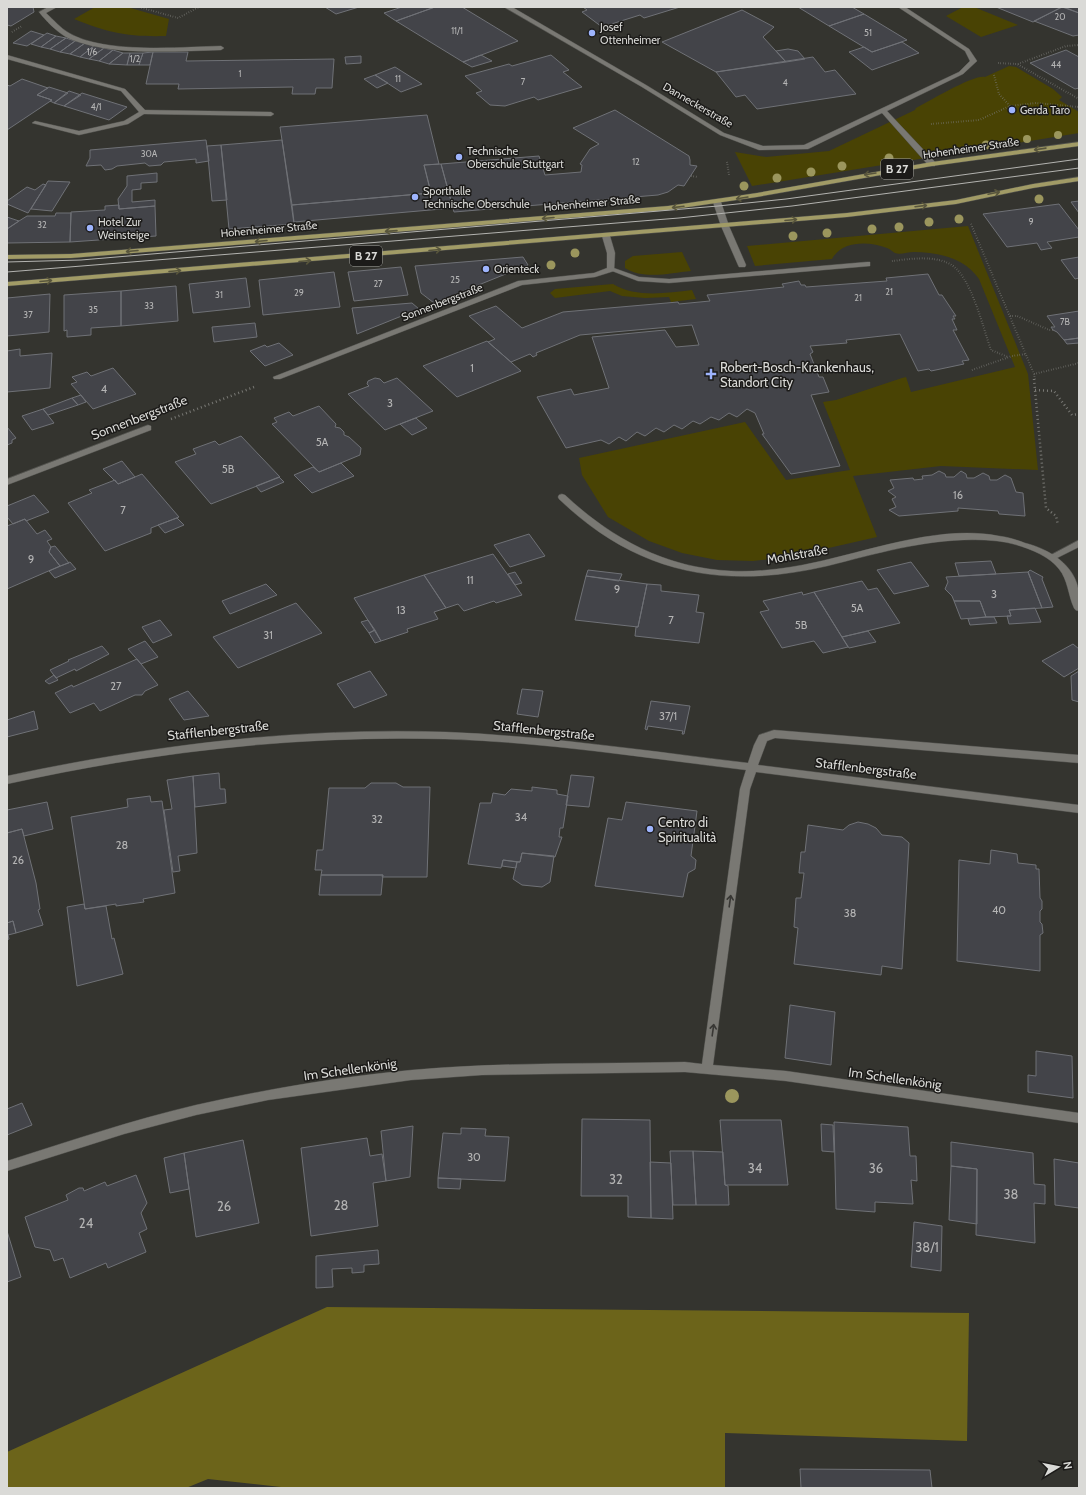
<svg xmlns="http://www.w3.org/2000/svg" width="1086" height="1495" font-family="Cabin,sans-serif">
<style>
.green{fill:#494304}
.forest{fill:#6c641a}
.building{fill:#434449;stroke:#6f7176}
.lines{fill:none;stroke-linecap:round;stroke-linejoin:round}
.service-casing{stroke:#51514d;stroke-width:1}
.minor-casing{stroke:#51514d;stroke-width:1}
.primary-casing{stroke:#51514d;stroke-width:1}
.path-far1{stroke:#797975;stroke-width:2;stroke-dasharray:0.5 2;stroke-linecap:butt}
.path{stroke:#797975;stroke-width:2.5;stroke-dasharray:1 3;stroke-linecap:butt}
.service{fill:#797873;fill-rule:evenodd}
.minor{fill:#797873;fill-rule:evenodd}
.primary{fill:#a19b66;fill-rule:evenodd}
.tram{stroke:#b3b3b0;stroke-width:1}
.tree{fill:#9b965d}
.oneway{stroke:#58553c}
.oneway2{stroke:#383734}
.poi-dot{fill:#9eb4fd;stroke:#1c1b19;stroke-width:1.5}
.labels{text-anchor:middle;stroke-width:3;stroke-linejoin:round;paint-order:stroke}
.far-number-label{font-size:9px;fill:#b4b4b4}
.far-poi-label{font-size:11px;fill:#dadad7;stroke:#1c1b19;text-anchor:start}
.far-street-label{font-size:11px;fill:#dadad7;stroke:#1c1b19}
.number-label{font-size:11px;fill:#b4b4b4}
.shield{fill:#1c1b19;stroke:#a1a19e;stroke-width:1}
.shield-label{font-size:12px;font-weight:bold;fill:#dadad7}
.poi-label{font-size:13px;fill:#dadad7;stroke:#1c1b19;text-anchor:start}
.street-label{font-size:13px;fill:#dadad7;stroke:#1c1b19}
.near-number-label{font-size:13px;fill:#b4b4b4}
</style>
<rect width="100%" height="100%" fill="#34342f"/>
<path class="green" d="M95 7H127L169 19 166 36C129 37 108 33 74 19Z
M963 7H974L1018 25 981 37 946 16Z
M1009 66 1016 67 1053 89 1062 97 1059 100 1079 112V133L752 186 735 152 766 157 829 151 915 110 916 108C928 102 974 74 985 77Z
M968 226 1028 374 1038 470 941 466 853 476 877 537 789 557 753 561 717 560 682 553 649 541 608 517 582 475 579 458 745 422 786 480 850 470 823 402 836 400 902 378 906 377 911 392 1015 367 979 279C965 258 938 252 914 252 908 252 900 255 895 253 893 252 890 249 887 248 870 241 842 240 832 259L755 266 747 246Z
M682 252 691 271C670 273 644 280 625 268V261L633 256Z
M613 284C636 298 666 293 692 290L696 299 671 302 669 297 645 298 622 296 610 291 555 298 550 293 555 289Z"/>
<path class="forest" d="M327 1307 969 1313 967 1441 725 1433V1488H290L208 1479 186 1488H7V1452Z"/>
<path class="building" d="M7 7H33L34 12 11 26 7 25Z
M325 7H359L336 14Z
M402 7H435L396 21 384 13Z
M435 7H462L518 41 463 62 396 21Z
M583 7H680L644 18 640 15 602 27 582 12 587 10Z
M798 7H852L864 14 829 26Z
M996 7H1062L1033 22Z
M1062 7 1079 13V35L1073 36 1034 21Z
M1064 7H1079V13Z
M742 10 774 27 763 37 786 62 716 72 662 42Z
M864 14 907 40 872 52 829 26Z
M31 31 44 35 27 46 13 43Z
M47 33 56 36 41 47 31 44Z
M56 36 66 38 50 49 41 47Z
M66 38 75 41 60 52 50 49Z
M75 41 85 43 70 54 60 52Z
M902 42 919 53 872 70 849 52 864 47 872 52Z
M85 43 95 45 80 57 70 54Z
M95 45 104 48 89 59 80 57Z
M104 48 113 50 99 61 89 59Z
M788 49 798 51 805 59 786 62 776 51Z
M113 50 123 53 109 64 99 61Z
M1066 50 1079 57V88L1075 89 1030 63Z
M153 52H188L186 61 334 59 332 88H316L315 94H292L293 87 178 89 179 84H146Z
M153 52 150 65H139L143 53Z
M123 53H130L127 65 109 64Z
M130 53H143L139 65H127Z
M481 55 492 61 472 67 463 62Z
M551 55 569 70 563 72 582 87 538 100 534 97 505 106 490 105 476 93 482 91 465 76 509 64 512 66Z
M361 56V63L346 64 345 57Z
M813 57 825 72 835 70 856 94 757 109 745 95 736 97 716 72Z
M395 67 422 84 401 92 375 75Z
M375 75 388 83 377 88 364 79Z
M22 79 48 88 37 95 52 100 7 130V85L10 86Z
M49 87 68 93 54 103 50 101 52 100 37 95Z
M69 91 81 95 64 106 54 103Z
M82 93 127 107 109 120 64 106Z
M615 110 689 156 690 160V165L697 166 684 186 678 185 668 192 658 195 454 212 441 164 539 156 545 175 581 172 582 165 580 164 590 149 599 144 573 128Z
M427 115 439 164 424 165 431 193 292 205 280 127Z
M206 140 209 161 196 163V159L164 162 161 165 149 166 145 163 117 166 112 169 105 170 101 165 86 166 90 158V150Z
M282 140 294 224 229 229 221 145Z
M221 145 227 200 212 201 207 146Z
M441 164 453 208 294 222 292 205 431 193 424 165Z
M157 173V182L141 183V189L132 190V202L155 200V206L119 209 118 199 127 186V176Z
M48 181 70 182 52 211 31 209Z
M43 184 46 185 28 213 7 204V201L27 187 35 190Z
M1079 201V213L1071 202Z
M1059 204 1079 230V237L1047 242 1052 248 1041 250 1037 243 1007 247 983 214Z
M119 205V209L155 206 156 236 70 242 71 212 105 210V206Z
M56 213H71L70 242 7 243V229L19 221 27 216H55Z
M7 217 19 221 7 229Z
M523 257 528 265 434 303 421 293 415 266Z
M1079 257V278L1075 279 1061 260Z
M401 267 408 295 354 301 348 272Z
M334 272 340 307 263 315 259 280Z
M928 274 939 295H942L956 316H953L955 319H952L957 330H953L969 360 962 361 964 364 931 371 929 369 918 371 900 334 846 340 847 343 810 346 813 352 810 354 819 377H823L829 392 811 395 840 466 791 474 762 434H764L755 413 747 409 737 417 729 413 719 420 711 417 700 424 693 421 682 429 674 425 664 432 656 428 645 436 637 432 626 441 619 437 609 444 601 440 566 448 537 397 571 389 574 395 609 388 592 337 665 330 676 347 699 345 692 325 580 335 536 353 537 355 533 357 530 354 511 362 488 342 495 339 469 316 496 306 522 328 563 312 678 302 679 304 710 301 707 295 784 287 782 284 799 281 801 285H805L806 287 887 281 886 278Z
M246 278 250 307 193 313 189 284Z
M176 286 178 321 121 326V291Z
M121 291V326L91 328V335L67 337V330L64 331V295Z
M50 294 49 332 7 336V298Z
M412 303 419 309 357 334 352 308Z
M1079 311V338L1064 340 1057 332 1053 330 1051 327H1055L1047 316Z
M255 323 257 337 214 342 212 327Z
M1079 338V343L1067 344 1064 340Z
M487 341 521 371 457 397 423 366Z
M279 343 293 355 265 366 250 351 265 345 267 347Z
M20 349V356L52 353 50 388 7 392V351Z
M113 368 136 394 93 409 71 384 77 382 72 377 87 372 91 376Z
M375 378 380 379 384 383 397 378 433 411 385 430 348 394 369 386 367 384 368 381Z
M81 395 86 402 78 405 72 398Z
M72 398 78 405 48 415 43 409Z
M319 406 336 424 335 427 340 428 344 432V435L349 437 361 448 360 455 319 472 272 424 277 422 274 418 289 412 293 416Z
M43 409 54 423 32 430 22 416Z
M416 418 427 428 412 435 400 424Z
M7 427 16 438 12 440V443L7 445Z
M241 436 280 477 211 504 175 462 196 454 193 449 215 441 219 445Z
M122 461 135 477 118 484 103 469Z
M341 463 354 476 312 493 294 475 313 467 319 472Z
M939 471 945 474 946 477H954L961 471 966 474 967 478H974L983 473 989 476 990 480H997L1005 475 1011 478 1016 492 1023 493 1025 516 999 514 998 511 958 508V511L899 516 889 510 896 507 892 499 896 497 888 491 894 488 890 480 913 478 914 480 923 479 922 476 932 475Z
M142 474 179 517 151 528V533L105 551 68 503 92 493 89 490 115 480 118 484Z
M279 477 284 482 261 492 256 486Z
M34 495 49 512 26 521 25 519 13 524 7 517V506Z
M177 518 184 525 165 533 158 525Z
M25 519 37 534 45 530 52 539 47 541 51 547 49 552 60 566 7 589V526Z
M529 534 545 556 510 567 494 545Z
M55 546 69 563 60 566 49 552 51 547Z
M493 554 522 595 496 603 494 601 464 611 458 604 446 608 424 575Z
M991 561 996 574 959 576 955 563Z
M70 562 76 569 55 578 49 571Z
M911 562 929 586 894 594 877 570Z
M588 570 622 574 619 581 586 576Z
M1030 570 1043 577 1042 579 1053 607 1042 608 1028 572Z
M515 572 522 583 515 585 508 574Z
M1028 572 1042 608 1009 610 1011 616 986 617 980 601H954L952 596 945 589 948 582 946 577Z
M424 575 446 608 434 612 438 619 407 629 408 632 381 641 354 598Z
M586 576 647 584 638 627 575 620Z
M862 581 868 590 877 588 900 623 842 637 814 592Z
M266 584 277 595 230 614 222 601Z
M647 584 661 585V591L699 595 696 612 704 613 699 643 635 636 636 627H638Z
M802 592 803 595 814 592 848 647 823 653 814 641 782 648 760 612 769 610 763 601Z
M954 601H980L986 617 961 619Z
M296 603 322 633 238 668 213 637Z
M1035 608 1041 622 1009 624 1007 616H1011L1009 610Z
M986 617H994L997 623 970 625 968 619Z
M160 620 172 635 153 643 142 627Z
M368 620 375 630 369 633 361 622Z
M375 630 381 641 375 643 369 633Z
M868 631 876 642 849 648 842 637Z
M145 641 158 657 141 664 128 649Z
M1073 644 1079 649V668L1064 677 1042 661Z
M102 646 109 654 76 671 75 669 56 678 50 670 69 661 68 660Z
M137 659 158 685 145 691 142 695H135L100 711 94 703 70 713 55 693 72 685 73 687Z
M370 671 387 695 354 708 337 684Z
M1079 671V702L1072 700 1071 676Z
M54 675 58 680 49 684 45 681Z
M522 689 543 691 538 717 517 714Z
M188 691 209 716 184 720 169 699Z
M651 701 690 706 684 734H682L683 731 648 726 647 730 645 729Z
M34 711 38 729 7 737V720Z
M219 773 220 789H225L226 803 195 807 193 776Z
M571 775 594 777 589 807 566 805Z
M193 776 197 853 178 856 180 871 173 872 164 810 172 809 167 780Z
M371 783H396L403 787H430L427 877H382L383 875H321L322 870H315L317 850H323L329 788H365Z
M532 787 557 790V794L568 796 563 828H560L559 837H562L555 857 522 853 520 862 503 860 501 868 468 864 480 803H491L493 793 505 795 511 789 532 791Z
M150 796 151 802 162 801 175 893 143 899 144 902 116 906V904L85 909 71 817 128 807 127 799Z
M47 802 53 829 24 836 22 829 7 833V810Z
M626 802 697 811 691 856 696 860 695 869 688 873 683 897 595 886 608 818 622 820Z
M858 822 868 824 876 828 882 835 902 837 909 843 902 969 882 966 881 975 794 964 798 928 794 927 796 898H801L804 873H799L801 852H805L808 825 843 830 849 825Z
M22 829 36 883 40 909 38 910 43 925 16 933 13 921 7 923V833Z
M991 850 1017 854 1018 863 1036 865V869H1039L1040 898 1042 901V909L1040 911V922L1042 924 1043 933 1040 935V971L957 961 959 860 990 864Z
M522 853 554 856 550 882 542 887 522 885 513 879 517 862H520Z
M503 860 517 862 516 868 502 866Z
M321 875H383L381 895H319Z
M84 904 85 909 106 906 112 939 114 938 123 974 77 986 67 907Z
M13 921 16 933 8 935 9 939 7 940V923Z
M790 1005 835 1012 831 1065 785 1058Z
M1036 1051 1072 1056 1073 1098 1028 1092V1075L1036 1076Z
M22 1103 32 1125 7 1135V1109Z
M582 1119 650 1120 651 1218 628 1217V1196H581Z
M720 1120H781L788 1185H725Z
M834 1122 908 1127 910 1156H916L917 1181 911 1180 913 1204 875 1202V1212L836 1209Z
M821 1124 833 1125 834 1152 822 1151Z
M413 1126 410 1177 386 1181 381 1131Z
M461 1128 486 1129 485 1136 509 1137 505 1181 438 1178 443 1133 461 1134Z
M367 1138 370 1156 382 1154 386 1181 373 1183 378 1226 311 1236 301 1148Z
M243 1140 259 1223 196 1237 184 1153Z
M951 1142 1033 1153 1034 1184 1045 1185V1204L1034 1203 1035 1243 976 1235 977 1169 951 1166Z
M670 1151H693L696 1205H673Z
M693 1151 723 1152 725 1185 728 1186 729 1205H696Z
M184 1153 189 1189 170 1193 164 1158Z
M1054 1159 1079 1163V1208L1055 1205Z
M650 1162 671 1163 673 1219 651 1218Z
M951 1166 977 1169V1224L949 1220Z
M136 1175 147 1203 141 1213 147 1229 139 1233 146 1252 108 1268 106 1263 70 1278 63 1258 54 1261 50 1250 35 1247 25 1217 68 1200 66 1195 79 1188H83L84 1191 105 1182 107 1186Z
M438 1178 461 1179 460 1189 438 1188Z
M914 1222 942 1226 941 1271 911 1267Z
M7 1231 21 1277 7 1282Z
M378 1250 379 1264 364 1265V1272L352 1273V1268L332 1269 333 1287 316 1288V1256Z
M800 1469 930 1470 932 1488H801Z"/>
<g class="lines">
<g class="service-casing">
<path id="service" d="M48 7H57L46 13C54 20 60 28 69 33 105 54 180 47 221 46L224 48 221 50C175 51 107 57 66 37 56 31 46 21 39 12Z
M7 55 125 89 145 110 271 112 274 114 271 116 144 114 128 124 79 135 32 123 35 121 79 131 124 121 139 112 121 91 7 59Z
M714 200H717L721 202 729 226 746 265 745 267H739L738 265 721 226 713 202Z
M867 262H870V266L669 283 638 281 607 269 611 267 639 277 669 279Z
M1079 540V547L1055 559 1052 560 1047 557Z"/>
</g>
<g class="minor-casing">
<path id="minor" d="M504 7H512L646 85 724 133 763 146 804 145 959 72 970 61 965 51 898 7H905L969 49 977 61 963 74 887 111 935 162V166H929L882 113 808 149 759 150 720 135 642 87Z
M603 234H606L610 236 615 253 614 271 595 277 522 285 280 379H274L273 377 518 281 594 273 607 268V253L602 236Z
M148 425 151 426V430L7 485V479Z
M562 494 565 495C612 539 666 568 731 571 751 572 772 570 791 567 856 557 933 523 999 536 1008 537 1017 540 1025 543 1049 549 1076 565 1079 593 1080 599 1079 605 1079 611 1076 610 1076 611 1074 608 1068 595 1068 580 1059 569 1047 553 1016 543 997 541 939 535 883 552 827 566 723 590 637 574 559 499L558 497 559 495Z
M774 730 1079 755V763L775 738 767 741 758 765 1079 805V813L756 772 750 789 713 1065 786 1071 1079 1113V1123L786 1081 685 1072 482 1075 411 1080 268 1100 196 1115 124 1134 7 1171V1161C70 1141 132 1120 196 1105 267 1089 339 1077 412 1070 502 1062 594 1064 685 1062L702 1064 740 789 746 770C646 758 545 742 445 739 297 735 151 752 7 784V776C152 745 298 727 446 732 547 736 648 751 748 763L754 745 759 735Z"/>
</g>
<g class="primary-casing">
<path id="primary" d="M1079 142V146L932 166 757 197 668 210 71 258 7 259V255L71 254 668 206 757 193 932 162Z
M1079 177V181L1033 188 956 204 847 217 7 286V282L847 213 956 200 1033 184Z"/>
</g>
<path class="path-far1" d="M139 7 178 18 199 7
M12 32 22 26
M998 63 1017 64 1079 99
M1018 64 1066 46 1079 45
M994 75 999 94 1010 106
M931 124 979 120 1010 106 1036 103 1079 107
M727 162 729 175
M691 176 698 177
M971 224 1034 374 1035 380
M892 261C910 259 933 255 950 264 971 275 983 328 991 350L1008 357
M1010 316H1017L1049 330H1053
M972 370 1012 356 1026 354
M1034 374 1079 363"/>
<path class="path" d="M1034 379 1046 508 1056 516 1058 525
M1035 390 1054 391 1072 415 1079 414
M171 419 254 387"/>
<use href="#service" class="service"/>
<use href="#minor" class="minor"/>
<use href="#primary" class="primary"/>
<path class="tram" d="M7 262 81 260 718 206 786 199 1079 159
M7 272 679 218 792 206 1079 168"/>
</g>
<g class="tree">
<circle cx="1058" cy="135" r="4"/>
<circle cx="1027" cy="139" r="4"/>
<circle cx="986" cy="145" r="4.5"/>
<circle cx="889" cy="158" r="4.5"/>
<circle cx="842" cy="166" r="4.5"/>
<circle cx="811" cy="172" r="4.5"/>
<circle cx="777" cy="178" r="4.5"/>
<circle cx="744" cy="186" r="4.5"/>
<circle cx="1039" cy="199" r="4.5"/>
<circle cx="959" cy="219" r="4.5"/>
<circle cx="929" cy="222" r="4.5"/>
<circle cx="899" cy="227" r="4.5"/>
<circle cx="872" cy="229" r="4.5"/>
<circle cx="827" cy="233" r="4.5"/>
<circle cx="793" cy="236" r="4.5"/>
<circle cx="575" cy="253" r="4.5"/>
<circle cx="551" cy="265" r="4.5"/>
<circle cx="732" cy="1096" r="7"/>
</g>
<defs><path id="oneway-shaft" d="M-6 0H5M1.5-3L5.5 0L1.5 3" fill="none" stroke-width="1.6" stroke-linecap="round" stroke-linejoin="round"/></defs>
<g class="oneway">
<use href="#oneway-shaft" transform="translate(1040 149) rotate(172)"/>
<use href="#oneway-shaft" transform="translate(870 174) rotate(171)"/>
<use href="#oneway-shaft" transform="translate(994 193) rotate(-12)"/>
<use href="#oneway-shaft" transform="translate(742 198) rotate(171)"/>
<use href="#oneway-shaft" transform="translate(921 206) rotate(-7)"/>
<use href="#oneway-shaft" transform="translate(678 207) rotate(173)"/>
<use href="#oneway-shaft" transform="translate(548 218) rotate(175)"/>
<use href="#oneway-shaft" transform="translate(791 220) rotate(-5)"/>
<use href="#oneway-shaft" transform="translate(391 231) rotate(176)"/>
<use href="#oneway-shaft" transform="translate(261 241) rotate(175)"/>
<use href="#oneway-shaft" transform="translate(435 250) rotate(-5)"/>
<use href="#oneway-shaft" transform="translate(132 251) rotate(175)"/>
<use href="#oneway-shaft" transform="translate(305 261) rotate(-5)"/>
<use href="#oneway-shaft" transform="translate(175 271) rotate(-5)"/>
<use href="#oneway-shaft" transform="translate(46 281) rotate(-5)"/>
</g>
<g class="oneway2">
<use href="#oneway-shaft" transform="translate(730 901) rotate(-82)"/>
<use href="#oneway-shaft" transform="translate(713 1030) rotate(-82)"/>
</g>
<g class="poi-dot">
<circle cx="592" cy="33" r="4"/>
<circle cx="1012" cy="110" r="4"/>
<circle cx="459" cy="157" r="4"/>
<circle cx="415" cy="197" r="4"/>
<circle cx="90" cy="228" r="4"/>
<circle cx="486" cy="269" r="4"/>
<path d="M709 368h4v4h4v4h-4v4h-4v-4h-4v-4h4z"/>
<circle cx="650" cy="829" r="4"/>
</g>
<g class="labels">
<g class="far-number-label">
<text x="1060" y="20">20</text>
<text x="457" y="34">11/1</text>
<text x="868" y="36">51</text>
<text x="92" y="55">1/6</text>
<text x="135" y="62">1/2</text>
<text x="1056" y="68">44</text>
<text x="240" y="77">1</text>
<text x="398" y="82">11</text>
<text x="523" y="85">7</text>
<text x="785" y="86">4</text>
<text x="96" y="110">4/1</text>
<text x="149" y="157">30A</text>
<text x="636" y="165">12</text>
<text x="1031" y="225">9</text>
<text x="42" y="228">32</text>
<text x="455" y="283">25</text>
<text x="378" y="287">27</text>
<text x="889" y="295">21</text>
<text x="299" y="296">29</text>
<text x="219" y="298">31</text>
<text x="858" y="301">21</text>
<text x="149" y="309">33</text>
<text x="93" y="313">35</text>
<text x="28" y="318">37</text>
<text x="1065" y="325">7B</text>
</g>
<g class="far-poi-label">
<text x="600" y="31">Josef<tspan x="600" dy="13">Ottenheimer</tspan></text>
<text x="1020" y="114">Gerda Taro</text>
<text x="467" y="155">Technische<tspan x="467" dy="13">Oberschule Stuttgart</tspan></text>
<text x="423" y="195">Sporthalle<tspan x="423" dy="13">Technische Oberschule</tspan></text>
<text x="98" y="226">Hotel Zur<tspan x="98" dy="13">Weinsteige</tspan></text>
<text x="494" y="273">Orienteck</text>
</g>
<g class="far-street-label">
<text transform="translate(698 105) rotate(30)" y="4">Danneckerstraße</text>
<text transform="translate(971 148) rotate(-8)" y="4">Hohenheimer Straße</text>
<text transform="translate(592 203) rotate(-5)" y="4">Hohenheimer Straße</text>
<text transform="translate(269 229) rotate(-5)" y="4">Hohenheimer Straße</text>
<text transform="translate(442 302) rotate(-21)" y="4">Sonnenbergstraße</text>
</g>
<g class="number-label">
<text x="472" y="372">1</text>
<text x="104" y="393">4</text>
<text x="390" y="407">3</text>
<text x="322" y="446">5A</text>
<text x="228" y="473">5B</text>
<text x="958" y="499">16</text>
<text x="123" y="514">7</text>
<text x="31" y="563">9</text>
<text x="470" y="584">11</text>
<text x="617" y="593">9</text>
<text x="994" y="598">3</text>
<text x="857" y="612">5A</text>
<text x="401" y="614">13</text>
<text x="671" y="624">7</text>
<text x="801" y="629">5B</text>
<text x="268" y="639">31</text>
<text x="116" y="690">27</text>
<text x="668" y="720">37/1</text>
<text x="521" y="821">34</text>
<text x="377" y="823">32</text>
<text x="122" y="849">28</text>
<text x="18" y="864">26</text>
<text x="999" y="914">40</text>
<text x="850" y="917">38</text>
<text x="474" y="1161">30</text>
</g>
<g class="shield">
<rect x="881" y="159" width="32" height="20" rx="3"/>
<rect x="350" y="246" width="32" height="20" rx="3"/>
</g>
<g class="shield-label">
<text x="897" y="173">B 27</text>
<text x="366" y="260">B 27</text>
</g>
<g class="poi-label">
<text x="720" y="372">Robert-Bosch-Krankenhaus,<tspan x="720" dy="15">Standort City</tspan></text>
<text x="658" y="827">Centro di<tspan x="658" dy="15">Spiritualità</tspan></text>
</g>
<g class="street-label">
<text transform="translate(139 417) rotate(-21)" y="5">Sonnenbergstraße</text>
<text transform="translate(797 554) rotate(-10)" y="5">Mohlstraße</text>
<text transform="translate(218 730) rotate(-6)" y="5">Stafflenbergstraße</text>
<text transform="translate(544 730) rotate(6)" y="5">Stafflenbergstraße</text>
<text transform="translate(866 768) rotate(7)" y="5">Stafflenbergstraße</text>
<text transform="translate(350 1069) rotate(-8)" y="5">Im Schellenkönig</text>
<text transform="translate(895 1078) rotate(8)" y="5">Im Schellenkönig</text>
</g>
<g class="near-number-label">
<text x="755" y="1173">34</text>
<text x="876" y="1173">36</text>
<text x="616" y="1184">32</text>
<text x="1011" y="1199">38</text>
<text x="341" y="1210">28</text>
<text x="224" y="1211">26</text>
<text x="86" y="1228">24</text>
<text x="927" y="1252">38/1</text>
</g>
</g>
<rect width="1086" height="1495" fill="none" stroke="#dadad7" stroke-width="16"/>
<g transform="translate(1058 1467) rotate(80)" stroke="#1c1b19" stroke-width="3" paint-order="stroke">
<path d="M0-3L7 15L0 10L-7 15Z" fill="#dadad7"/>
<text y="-6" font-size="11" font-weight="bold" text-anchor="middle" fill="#dadad7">N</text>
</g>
</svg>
